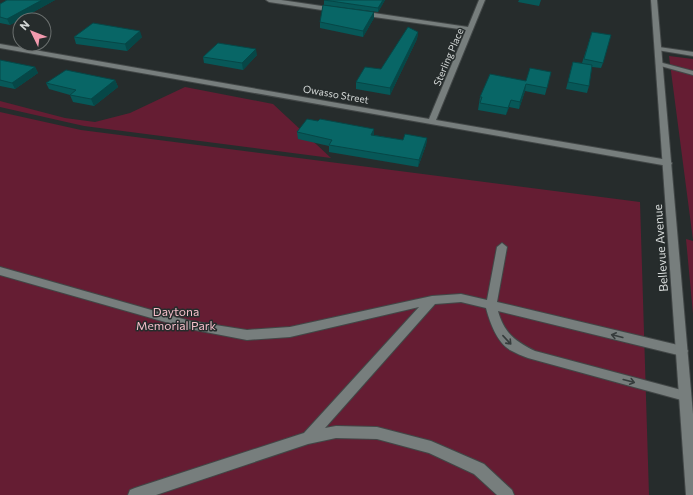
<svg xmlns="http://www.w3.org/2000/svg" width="693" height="495" font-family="Commissioner,sans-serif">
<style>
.green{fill:#651d33}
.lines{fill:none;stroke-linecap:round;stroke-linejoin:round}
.service-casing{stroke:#424747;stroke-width:2}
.minor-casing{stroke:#424747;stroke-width:2}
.tertiary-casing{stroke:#424747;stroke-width:2}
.service{fill:#777e7d;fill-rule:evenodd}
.minor{fill:#777e7d;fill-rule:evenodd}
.tertiary{fill:#777e7d;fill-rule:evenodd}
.wall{fill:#075858}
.shaded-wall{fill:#064747}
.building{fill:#086666;stroke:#064747}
.oneway{stroke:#363c3c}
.labels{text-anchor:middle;stroke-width:3;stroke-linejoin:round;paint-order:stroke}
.far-street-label{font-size:10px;fill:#d4d8d7;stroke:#262c2c}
.street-label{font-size:12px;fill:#d4d8d7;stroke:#262c2c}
.park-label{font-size:12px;fill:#f5bfca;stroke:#262c2c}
</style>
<rect width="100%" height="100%" fill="#262c2c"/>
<path class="green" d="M669 56 693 59V240Z
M185 87 273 104 331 158 84 126 0 107V101L65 118 95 122 130 113Z
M0 112 81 130 640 202 649 495H0Z
M686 239 693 241V314Z"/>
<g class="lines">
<g class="service-casing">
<path id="service" d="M659 62 693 71V75L657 65V63Z
M502 243 507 247 497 302 682 346 686 348 688 351 686 354 682 356 498 311C504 333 515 341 535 351L685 391 689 392 691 396 689 400 685 401 528 358C522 356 516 353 510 350 497 342 490 323 486 308L461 302 435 304 325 428 336 426 377 427 431 441 484 464 512 490 514 495H497L474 474 429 453 377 439 336 438 308 444 156 495H128L130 490 135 488 304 433 419 307 290 337 247 340 190 329 0 275V267L190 321 247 330 290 327 432 296 461 294 487 300 497 247Z"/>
</g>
<g class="minor-casing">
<path id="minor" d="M266 0H281L335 8 338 10 335 12 269 2Z
M479 0H485L436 120 668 160 672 163 671 165 668 166 0 48V44L429 119 466 30 360 15 357 13 360 11 468 27Z
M659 47 693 52V56L657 50V48Z"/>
</g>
<g class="tertiary-casing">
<path id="tertiary" d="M651 0H657L693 414V495H686Z"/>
</g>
<use href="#service" class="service"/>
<use href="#minor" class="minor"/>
<use href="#tertiary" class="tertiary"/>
</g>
<path class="wall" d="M7 0H55L10 25 0 23V4Z
M324 0H385L378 12 324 5Z
M519 0H541L539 6 518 2Z
M374 18 363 37 320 28V22Z
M418 32 417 39 390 95 356 89V82L381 69Z
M592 32 603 63 601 68 592 67 589 86 587 93 566 89 573 62 582 63Z
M74 37H142L127 51 76 44Z
M257 55 243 70 204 63 203 57Z
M0 60 35 67 38 73 15 89 0 86Z
M551 72 545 95 525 91 519 109 509 107 506 115 478 110 480 97Z
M115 80 118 87 94 106 73 102 70 95 49 89 46 83Z
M297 132 374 135 403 140 427 138 426 145 418 167 329 152V146L298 139Z"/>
<path class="shaded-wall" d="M42 0H55L10 25 7 19Z
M383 0H385L378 12V8Z
M374 12V18L363 37V31Z
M140 31 142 37 127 51 125 44Z
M418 32 417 39 390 95V88Z
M256 49 257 55 243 70 242 63Z
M35 67 38 73 15 89 12 83Z
M115 80 118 87 94 106 91 99Z
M526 84 525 91 519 109 520 102Z
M511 100 509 107 506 115 508 108Z
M374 129V136L371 135Z
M427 138 426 145 418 167 419 160Z"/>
<path class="building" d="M7 0H42L7 19 0 17V4Z
M324 0H383L378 8Z
M323 5 374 12 363 31 320 22Z
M93 23 140 31 125 44 74 37Z
M408 27 418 32 390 88 356 82 365 67 381 69Z
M592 32 611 35 603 63 584 59Z
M218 43 256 49 242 63 203 57Z
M0 60 35 67 12 83 0 80Z
M573 62 592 65 589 86 568 82Z
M530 68 551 72 547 88 526 84 520 102 511 100 508 108 480 103 482 97H480L490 74 526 81Z
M66 70 115 80 91 99 70 95 76 90 46 83Z
M307 119 318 121 320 119 374 129 371 135 403 140 405 134 427 138 419 160 329 145 332 140 297 132Z"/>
<defs><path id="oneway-shaft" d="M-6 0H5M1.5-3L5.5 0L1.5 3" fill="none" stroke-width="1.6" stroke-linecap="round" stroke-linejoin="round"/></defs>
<g class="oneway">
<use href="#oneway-shaft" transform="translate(617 336) rotate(-166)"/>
<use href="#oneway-shaft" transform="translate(507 340) rotate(47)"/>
<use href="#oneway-shaft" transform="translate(629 381) rotate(15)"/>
</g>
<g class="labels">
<g class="far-street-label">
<text transform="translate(448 57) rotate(-67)" y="4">Sterling Place</text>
<text transform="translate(336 94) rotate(10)" y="4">Owasso Street</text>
</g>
<g class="street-label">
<text transform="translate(661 248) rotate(-94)" y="4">Bellevue Avenue</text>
</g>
<g class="park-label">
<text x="176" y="316">Daytona<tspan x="176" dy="14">Memorial Park</tspan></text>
</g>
</g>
<g transform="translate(32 32) rotate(313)"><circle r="19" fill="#262c2c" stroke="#6c7170"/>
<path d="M0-3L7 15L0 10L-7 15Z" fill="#f29aae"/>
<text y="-6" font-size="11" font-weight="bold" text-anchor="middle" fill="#d4d8d7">N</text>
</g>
</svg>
